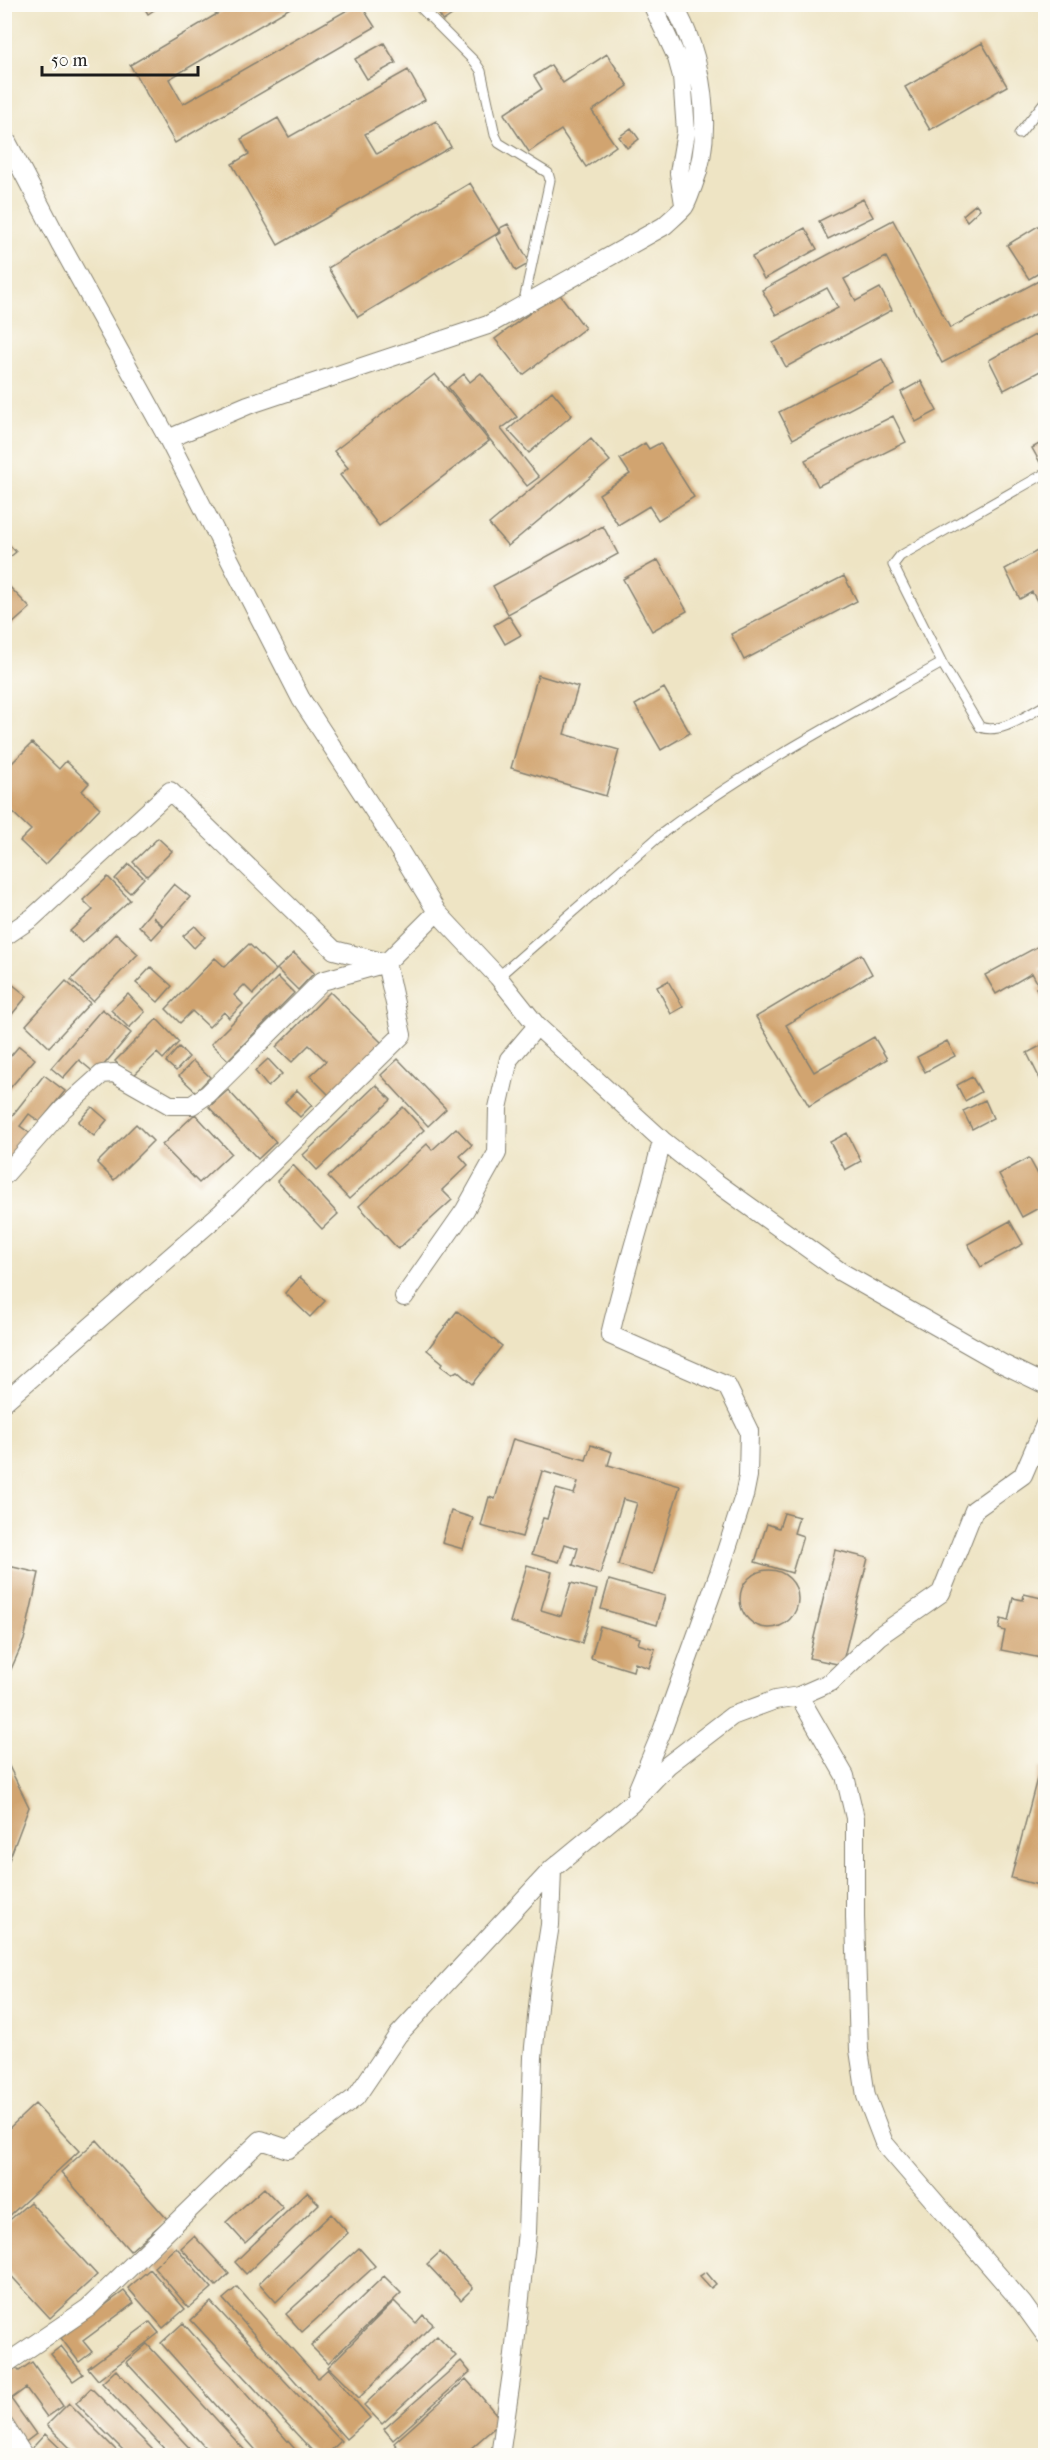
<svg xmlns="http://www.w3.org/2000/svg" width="1050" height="2460" font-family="'IM FELL French Canon',serif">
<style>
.building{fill:#d1a46f}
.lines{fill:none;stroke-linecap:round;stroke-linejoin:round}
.service-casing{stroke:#858070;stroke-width:11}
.minor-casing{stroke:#858070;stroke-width:20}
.service{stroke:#fff;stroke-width:9}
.minor{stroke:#fff;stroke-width:18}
</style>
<rect width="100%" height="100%" fill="#fdfcf7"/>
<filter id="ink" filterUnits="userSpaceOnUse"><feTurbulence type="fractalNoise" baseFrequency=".0167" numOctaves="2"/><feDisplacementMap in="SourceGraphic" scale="12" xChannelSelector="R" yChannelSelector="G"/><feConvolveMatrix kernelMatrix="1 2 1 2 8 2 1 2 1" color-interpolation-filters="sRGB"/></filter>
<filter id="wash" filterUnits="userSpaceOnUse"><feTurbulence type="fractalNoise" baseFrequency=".008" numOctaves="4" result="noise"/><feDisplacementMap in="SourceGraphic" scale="24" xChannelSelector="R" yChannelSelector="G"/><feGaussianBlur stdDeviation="1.35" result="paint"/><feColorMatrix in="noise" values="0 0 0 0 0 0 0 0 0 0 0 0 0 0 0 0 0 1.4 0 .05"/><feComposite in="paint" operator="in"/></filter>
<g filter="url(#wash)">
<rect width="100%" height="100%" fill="#eee4c4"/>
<g id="blocks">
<path class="building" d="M142 4H163L148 14Z
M234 4H297L169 79 183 104 356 5H361L375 27 175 143 130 65Z
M433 4H468L443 21Z
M384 43 396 63 367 79 355 59Z
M982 43 1007 86 930 130 905 87Z
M607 54 628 86 592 111 616 146 586 167 561 130 529 152 504 114 542 89 534 76 551 65 563 83Z
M408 70 425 100 365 134 377 154 436 121 451 147 278 245 232 164 249 154 241 139 278 118 289 137Z
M631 128 639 139 627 148 619 137Z
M470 183 500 232 358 317 328 268Z
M863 199 873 217 828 239 819 221Z
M976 204 980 209 967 221 963 215Z
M893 220 950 328 1046 277V320L1041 311 942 363 886 257 844 279 856 301 880 288 892 310 786 367 773 343 838 308 827 288 776 315 762 290Z
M1046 221V269L1029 279 1007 245Z
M508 224 530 263 516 271 496 236 501 233 500 228Z
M805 228 817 249 764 279 752 257Z
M558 292 585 328 523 375 495 339Z
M1046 329V368L1004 390 989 360Z
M882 359 895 385 793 439 779 412Z
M481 373 517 417 501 429 539 477 527 486 448 387 464 374 470 382Z
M435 374 489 441 379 526 340 475 348 468 334 451Z
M921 381 937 411 916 422 901 392Z
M552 391 572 415 529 453 508 430Z
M893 416 906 442 818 486 805 460Z
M591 439 610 461 508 546 489 524Z
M1046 440V464L1042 466 1032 448Z
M645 443 649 449 660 443 694 497 658 520 649 506 618 525 599 494 630 474 620 459Z
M603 526 618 554 508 614 493 586Z
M4 539 16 552 4 562Z
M1046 546V617L1032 592 1020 599 1005 569Z
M658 560 687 611 652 631 623 579Z
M844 576 857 601 744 660 731 634Z
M4 581 30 608 11 625 4 618Z
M509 616 521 635 505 644 494 625Z
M538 675 578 687 564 734 619 750 606 796 511 768Z
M664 688 690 733 661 750 635 705Z
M32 743 59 769 66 761 89 783 82 791 100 808 45 865 20 841 31 830 4 804V771Z
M158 838 172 851 147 876 133 862Z
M129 864 144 878 130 893 115 879Z
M108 877 130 900 82 943 70 931 93 910 83 900Z
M174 884 190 897 164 926 153 917 163 927 152 939 139 926Z
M195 926 205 937 194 948 183 936Z
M116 933 138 954 93 1001 71 980Z
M1046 942V966L1039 969 1046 982 1039 986 1032 973 996 994 985 975Z
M249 944 276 970 253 994 244 985 234 995 243 1004 229 1018 224 1012 209 1027 192 1011 180 1023 166 1009 215 958 225 967Z
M294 953 314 973 298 990 277 969Z
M861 954 872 974 786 1025 814 1072 874 1037 887 1059 809 1106 756 1017Z
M151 967 172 986 158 1002 136 983Z
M278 977 294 993 228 1060 211 1044Z
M66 981 90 1003 49 1047 26 1025Z
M668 981 683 1007 671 1014 657 987Z
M12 984 27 996 4 1024V992Z
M1046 984V1006L1036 988Z
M330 992 382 1043 330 1096 310 1076 326 1061 309 1045 292 1062 276 1047Z
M128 994 145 1012 129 1028 111 1010Z
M102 1009 131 1033 96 1074 79 1060 63 1078 51 1068Z
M157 1019 179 1042 163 1059 157 1053 131 1078 115 1061Z
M947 1041 955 1056 925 1072 917 1057Z
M1046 1043V1086L1044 1087 1027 1053Z
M19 1046 35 1059 4 1095V1064Z
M179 1047 189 1057 176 1071 166 1062Z
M268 1059 282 1074 268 1087 255 1071Z
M398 1059 446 1109 428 1126 381 1075Z
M193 1061 210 1077 196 1092 179 1076Z
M44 1075 65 1091 40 1122 29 1114 20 1126 35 1137 13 1166 4 1160V1126Z
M972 1077 981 1092 965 1101 957 1085Z
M376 1085 391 1100 317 1170 303 1155Z
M228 1090 276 1142 258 1159 209 1107Z
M297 1090 312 1105 300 1117 285 1102Z
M985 1100 993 1118 972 1129 963 1111Z
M92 1107 107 1120 94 1136 78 1122Z
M403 1107 424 1130 349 1199 328 1177Z
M195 1114 231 1153 199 1183 162 1145Z
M136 1124 153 1141 114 1180 97 1163Z
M456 1128 472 1145 460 1156 468 1165 442 1190 452 1200 398 1249 359 1206 427 1144 432 1150Z
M847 1133 861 1161 845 1170 830 1142Z
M1029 1158 1046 1189V1204L1022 1217 999 1174Z
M293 1165 338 1214 322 1229 277 1181Z
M1010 1221 1023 1244 981 1267 968 1244Z
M300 1277 325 1301 310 1317 285 1293Z
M457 1311 502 1346 472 1384 457 1371 452 1374 441 1366 443 1363 427 1350Z
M513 1439 586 1460 591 1445 612 1452 608 1465 680 1486 653 1575 618 1565 637 1503 623 1499 600 1574 573 1565 578 1548 565 1544 559 1562 532 1554 543 1518 547 1519 556 1489 574 1494 578 1482 542 1471 522 1537 481 1526 489 1497 495 1499Z
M451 1511 473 1518 463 1549 442 1543Z
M784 1513 799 1517 794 1533 803 1536 792 1573 755 1562 767 1524 779 1528Z
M835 1550 868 1558 842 1665 809 1658Z
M4 1565 39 1573 24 1640 4 1685Z
M527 1565 552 1572 541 1610 561 1616 571 1583 597 1590 582 1643 510 1622Z
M740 1599a29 29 0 1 1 58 0a29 29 0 1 1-58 0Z
M609 1580 665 1596 657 1625 601 1609Z
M1024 1594 1046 1599V1659L1001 1650 1005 1631 999 1629 1001 1619 1008 1621 1013 1598 1023 1600Z
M600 1626 640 1638 638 1644 655 1649 649 1668 635 1663 633 1671 591 1658Z
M4 1756 29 1807 9 1860 4 1863Z
M1040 1767 1046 1769V1887L1011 1878Z
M35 2104 79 2151 5 2220V2132Z
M97 2140 167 2219 130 2251 61 2172Z
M264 2188 283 2208 245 2243 226 2222Z
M307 2192 319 2204 246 2274 235 2262Z
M30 2202 97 2275 50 2318 4 2268V2225Z
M331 2214 348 2233 276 2302 259 2283Z
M194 2236 229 2274 216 2286 181 2248Z
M176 2247 212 2288 189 2308 154 2267Z
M359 2248 375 2266 302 2332 286 2314Z
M440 2252 473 2288 461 2300 427 2264Z
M150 2269 185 2309 163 2328 128 2288Z
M706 2272 716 2284 711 2288 700 2276Z
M384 2276 401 2293 328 2363 311 2346Z
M237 2287 318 2378 328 2369 370 2418 346 2439 223 2299Z
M124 2291 134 2303 83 2341 92 2352 79 2362 61 2338Z
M394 2301 416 2323 423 2315 433 2324 359 2398 328 2367Z
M211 2302 341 2441 325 2456H317L191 2320Z
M150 2322 159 2333 98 2380 88 2368Z
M183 2323 301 2456H261L161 2343Z
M437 2336 456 2356 382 2424 364 2405Z
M147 2344 250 2456H213L126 2362Z
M61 2346 83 2374 73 2381 51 2354Z
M461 2361 470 2372 393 2440 384 2429Z
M32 2362 63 2406 47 2417 26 2388 11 2399 36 2434 23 2444 4 2418V2375L15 2367 19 2371Z
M116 2370 197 2456H171L102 2383Z
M466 2379 502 2421 462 2456H405L394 2443Z
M91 2388 159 2456H129L76 2403Z
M69 2403 122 2456H78L47 2425Z
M45 2434 64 2452 61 2456H25Z"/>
</g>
</g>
<g filter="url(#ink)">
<use href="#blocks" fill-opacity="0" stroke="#858070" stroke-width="1.5"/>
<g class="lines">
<g class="service-casing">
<path id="service" d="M417 4 475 62 481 71 495 135 499 143 548 173 550 180 523 305
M1019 134 1046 100
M1046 473 900 556 893 565 942 663 980 727C1001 735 1026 715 1046 705
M498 977 664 832C750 767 848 716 942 663"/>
</g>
<g class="minor-casing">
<path id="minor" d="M652 4 677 58 682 76 686 132 679 173 684 204
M4 136 61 245 168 439 301 699 395 843 437 912 498 977 537 1026 662 1140 714 1181 841 1272 1003 1364 1046 1385
M168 439 248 405 488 325 664 226C670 220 678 214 684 207 688 201 690 193 693 186 715 131 702 54 673 4
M4 937 32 918 170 791 334 950 386 963 437 912
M4 1176 63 1109 102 1074 114 1073 170 1105H192L208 1094 322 981 386 963 402 1035 222 1212 4 1402
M404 1297 465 1210 497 1153 498 1108 509 1059 537 1026
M799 1696 845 1776 855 1818V1917L859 2050 866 2096 884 2143 1023 2304 1046 2336
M637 1791 662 1731 719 1573 744 1496 748 1476 749 1431 727 1386 610 1335C625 1269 647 1205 662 1140
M4 2365 88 2308 261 2140 288 2149 356 2097 398 2035 552 1869 631 1804 668 1765 732 1716 775 1700 799 1696 831 1682 879 1636 941 1593 974 1510 1023 1475 1046 1422
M4 2425 24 2456
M500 2456 512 2373 527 2232 533 2057 540 1987 550 1925 552 1869"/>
</g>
<use href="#service" class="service"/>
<use href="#minor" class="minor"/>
</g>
</g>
<rect width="1050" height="2460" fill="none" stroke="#fdfcf7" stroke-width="24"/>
<path d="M42 66v9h156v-9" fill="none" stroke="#1c1c1c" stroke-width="3"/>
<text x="51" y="66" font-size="18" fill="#1c1c1c" stroke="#fdfcf7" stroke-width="4.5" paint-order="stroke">50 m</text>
</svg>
